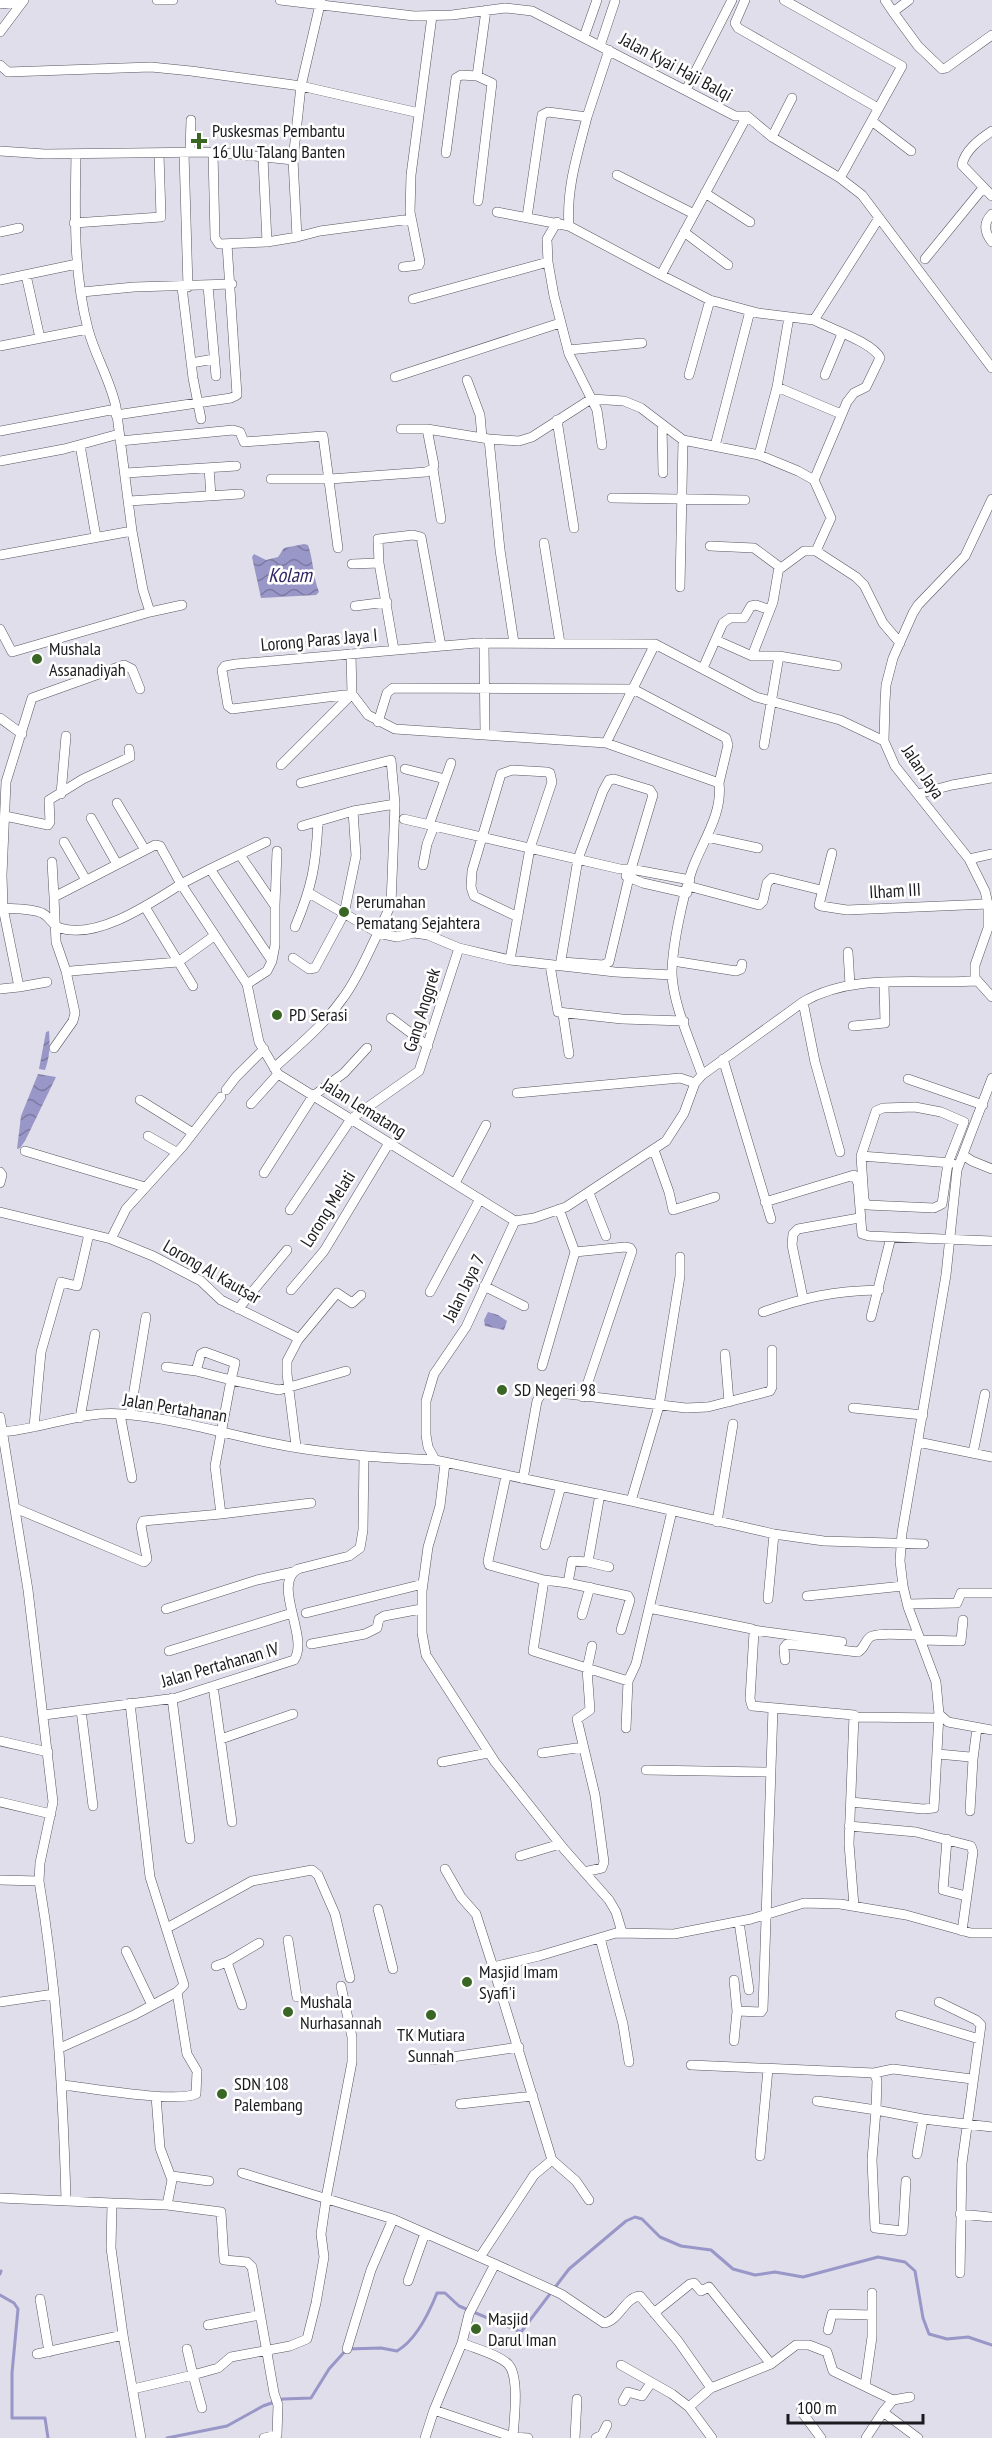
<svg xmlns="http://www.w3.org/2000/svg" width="992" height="2438" font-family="'PT Sans Narrow',sans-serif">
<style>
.water{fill:url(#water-waves)}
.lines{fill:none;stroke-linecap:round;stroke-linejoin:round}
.stream{stroke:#9996c8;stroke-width:3}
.street-casing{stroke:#565660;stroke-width:10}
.street{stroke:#fff;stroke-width:9}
.poi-dot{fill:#396624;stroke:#fff;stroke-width:2}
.labels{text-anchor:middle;stroke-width:5;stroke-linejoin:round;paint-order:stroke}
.street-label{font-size:18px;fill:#1b1b1f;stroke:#fff}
.poi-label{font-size:18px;fill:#1b1b1f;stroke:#fff;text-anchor:start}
.water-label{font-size:20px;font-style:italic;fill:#302662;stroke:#fff}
</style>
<defs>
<pattern id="water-waves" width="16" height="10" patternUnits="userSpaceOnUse" patternTransform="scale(1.5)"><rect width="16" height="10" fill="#9996c8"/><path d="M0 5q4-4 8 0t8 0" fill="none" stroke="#7c7aa2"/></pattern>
</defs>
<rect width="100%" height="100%" fill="#dfdeea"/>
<path class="water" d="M304 544 308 545C313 558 313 577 319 592L316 595 261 598 252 557 254 554 266 560 278 557 284 548Z
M49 1031C50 1045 50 1057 45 1070L39 1069 46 1032Z
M38 1074 56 1077 25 1141 20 1148 17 1149 21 1116Z
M488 1312 498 1315 507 1321 504 1330 485 1326 484 1320Z"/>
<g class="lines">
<path class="stream" d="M0 2274 1 2271
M0 2295 14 2303 18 2309 12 2373V2418H45L48 2438
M167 2438 227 2426 263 2406 283 2399 311 2398 329 2369 347 2349 381 2348 397 2351C416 2340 429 2313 437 2293H445L459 2306 521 2332 569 2269 626 2221 635 2217 642 2219 660 2237 681 2246 711 2250 733 2269 755 2275 775 2272 803 2277 878 2257 905 2262 915 2271 923 2318 929 2334 947 2339 968 2337 992 2345"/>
<g class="street-casing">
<path id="street" d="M157 0H173
M280 0 414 16 452 15 505 8 532 11 735 116H747L772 137 840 178 862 195 992 368
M745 0 735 23 738 28 878 108
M784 0 902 66 840 178
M885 0 893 12 909 0
M0 4 22 2
M893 12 918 46 942 69 946 68 992 35
M0 32 24 0
M584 37 597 0
M600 46 615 1
M0 65 8 72 151 67 191 71 301 86 419 113
M686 90 732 0
M587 117 609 50
M873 122 911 151
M992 131C980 139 965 150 962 165L992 196
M772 137 792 98
M0 151 45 154 213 152 293 160
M190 152 191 120
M213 152 215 238 219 244 267 242 263 158
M184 153 188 287
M446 153 456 78 461 75 477 76
M76 154C75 213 73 272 88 329 95 356 110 379 116 407L132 531 143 590 150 612 182 605
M617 175 694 214
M705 193 750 222
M478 201 492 83 477 76 486 10
M497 212 569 226 661 275 747 116
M992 214C982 224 985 233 992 242
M527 217 542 115 548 112 587 117C578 153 566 188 569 226
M557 222 547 239 548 262 554 296 569 354 597 410 602 445
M74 223 161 217 159 154
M0 232 19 228
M684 232 728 265
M297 237 320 231 411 219
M267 242 297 237 293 160 301 86 321 0
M925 259 983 188
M403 267 419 265 420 262 410 212 411 175 432 16
M26 275 40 338
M661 275 710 300 758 313 814 320 879 218
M0 280 77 264
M208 286 216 376
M182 287 193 378 201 419
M82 292 134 287 232 284
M413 299 548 262
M814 320C829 328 874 343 880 358L866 387 854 393 847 402 814 480
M0 346 88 329
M568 350 642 343
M191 363 214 359
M689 375 710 300
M825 375 842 334
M395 377 560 323
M467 380 480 415 482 438
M777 387 841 414
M116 415 231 398 237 395 227 244
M557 420 574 528
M662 425 663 473
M401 429H427
M0 431 116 409
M489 439 500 550 514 643
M120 441 233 430 240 432 244 442 323 436 338 548
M80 445 96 537
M715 446 750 311
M759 455 777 387 789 317
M0 461 64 449 119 434
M209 468 211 496
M433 469 441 519
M126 473 236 466
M271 479H330L426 472 433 469 434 465 427 429 489 439 519 441 532 437 591 399 624 401 641 408 683 440 759 455 798 471 814 480 831 518 816 551
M612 498 745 500
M992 499 965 556 918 605 913 613 893 658 886 685 885 702 884 741 895 766 969 859 985 891 988 904V928L975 965V978L992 997
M129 501 240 494
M544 543 560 643
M710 546 754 548 781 568 804 551H816L856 577 864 585 883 623 900 643
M0 555 132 531
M379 563 394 650
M352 564 379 563 378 539 413 535 421 537 441 646
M680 587 683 440
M355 606 387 602
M0 629 12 652 150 612
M716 640 752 656H779
M484 643 485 734
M351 654 352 694 368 715 395 729 606 743 655 644 756 697 840 720 884 741
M752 656 773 602 779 567
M703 668 723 623 730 618H744L751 606 756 605 770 610
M352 694 232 709 228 706 222 670 225 666 236 664 477 643 655 644
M0 718 22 734
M378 722 387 693 393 688 633 689 726 738 728 745 719 783
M606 743 719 783C723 814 702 842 692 870 683 896 672 946 672 974 673 1005 692 1045 702 1075
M764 745 779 656 837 666
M281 765 352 694
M405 769 445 779
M614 779 650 790 653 795 631 869 609 962 603 965 562 962 561 960 578 859 603 791 609 780Z
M301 783 391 760 395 804 391 904 378 933 397 937 414 933 428 935 459 948 510 960 615 972 672 975
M61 794 66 736
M918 794 952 785 992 778
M117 803 145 850
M5 816 48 825 50 822 49 800 83 779 130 757 129 749
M91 818 117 864
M404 819 620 869H631L690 880
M429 825 451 763
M302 826 353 811
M707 837 758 848
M64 842 86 880
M832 853 819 905 821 906 847 910 988 904
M240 855 275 906V945L272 961 267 971 247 984
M969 859 992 854
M52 862 54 897
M423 865 427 844 434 826
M210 869 266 842
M626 876 643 883 687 893
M688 886 759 905 763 901 767 883 772 878 821 890
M275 905 277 851
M145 907 193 986
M0 908C13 909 30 908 42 913 50 917 52 925 60 928 97 940 151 903 181 884L247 984 259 1042 278 1074 515 1221
M295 927C312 887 316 865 318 822
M848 952 850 985
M293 958 309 969 315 968 344 914 356 856 353 811 395 804
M510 960 530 848 552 782 550 773 547 772 512 770 501 774 472 871 471 887 474 896 518 917
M673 961 736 971 741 969 742 964
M550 965 558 1012 622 1019 684 1021
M71 971 178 962 214 936
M19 987 47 982
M0 989 19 987 3 908 2 875 6 782 32 698 124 665 132 669 140 689
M803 1002 815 1062 840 1152
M563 1014 569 1054
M391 1018 428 1046
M853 1026 885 1023 884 984
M54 1048 73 1021 75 1013 66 971 56 942 54 897 155 845 160 846 181 884 210 869 272 961
M723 1059 771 1219
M274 1068C298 1046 324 1025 343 998 358 978 367 955 378 933L309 893
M992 1078 957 1170 946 1275 902 1533 900 1561 903 1586 908 1607 936 1682 939 1714 948 1722 992 1730
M908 1079 983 1105
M226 1090 236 1077 264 1049
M517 1093 680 1078 695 1083
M140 1100 193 1133
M251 1104 278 1074
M915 1107 941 1112 964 1122 948 1163 942 1204 934 1208 867 1205 864 1200 861 1156 876 1111 883 1108Z
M148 1136 176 1152
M654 1150 669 1192 673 1210 715 1197
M25 1151 145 1187
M963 1155 972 1161 992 1169
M861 1156 952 1163
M0 1172 2 1175 0 1183
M264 1173 313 1096 344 1073 367 1048
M455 1183 486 1125
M589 1193 606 1236
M765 1202 854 1175 858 1183 862 1234 869 1236 992 1241
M290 1210 351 1119 419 1071 459 948
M0 1212 111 1239 153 1256 201 1281 221 1300 296 1337 298 1340 287 1361V1374L296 1446
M515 1221 466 1327 434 1374 426 1401V1435L428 1447 435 1460 631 1501 774 1534 824 1541 924 1544
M515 1221 534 1218 566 1207 666 1141 684 1113 695 1083 702 1075 803 1002C854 972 920 985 977 981
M111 1239 126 1209 183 1146 221 1097
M575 1252 625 1247 630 1248 632 1251 583 1397
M484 1286 524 1306
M291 1290 324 1251 389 1143
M430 1292 480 1199
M803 1298 792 1245 793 1234 798 1229 859 1218
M238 1309 287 1250
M763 1312C806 1297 833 1291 879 1290
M871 1317 891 1237
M298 1340 337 1293 352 1303 361 1295
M725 1354 729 1402
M542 1366 575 1252 559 1209
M166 1367 196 1371 231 1380 215 1466 221 1514 311 1503
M196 1371 201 1354 205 1352 235 1363 231 1380 279 1390 346 1371
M853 1408 923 1415
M120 1414 132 1478
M130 1415 146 1317
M0 1417 28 1590 53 1802 40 1863 39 1881C57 1987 63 2092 66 2200
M80 1418 95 1334
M34 1427 41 1352 61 1282 77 1286 89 1234
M0 1432C41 1430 82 1410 122 1414 173 1418 221 1433 271 1443 324 1454 380 1458 435 1460
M918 1442 992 1457
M973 1453 985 1394
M445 1463 440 1506 428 1547 422 1591V1633L426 1655 495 1762 564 1849 609 1900 616 1912 622 1932
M506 1476 488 1561 489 1565 544 1580 568 1583 572 1561 588 1562 600 1494
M523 1479 537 1401 543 1391 686 1408 708 1407 770 1391 772 1387V1350
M631 1501 659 1406 680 1276V1257
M15 1508 144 1562 147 1559 141 1526 143 1521 221 1514
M717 1522 733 1424
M545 1545 561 1486
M588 1562 609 1567
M544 1580 533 1651 628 1681
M568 1583 628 1596 630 1600 621 1630
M807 1596 903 1586
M768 1599 774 1534
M907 1604 957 1603 961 1593H992
M649 1608 752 1629 754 1632 750 1699 752 1706 854 1715 849 1844 854 1906
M166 1609 257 1580 293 1572
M306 1613 423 1584
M582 1615 590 1587
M753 1630 842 1642
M921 1640 961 1641 963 1620
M311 1644 365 1634 377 1628 379 1619 384 1616 421 1609
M169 1651 292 1613
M785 1660 784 1648 787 1644 858 1652C865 1648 864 1642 870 1637 876 1632 909 1635 918 1635
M213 1686 232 1822
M172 1698 190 1839
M130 1703 150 1877 184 1985 177 1992
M81 1710 93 1806
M44 1715 176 1698 294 1660C310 1638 271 1584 298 1569L349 1556 360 1548 363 1530 364 1456
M855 1717 939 1718
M626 1728 628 1681 636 1664 672 1511
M221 1739 293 1714
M0 1741 48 1752
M542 1753 583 1747
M938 1754 970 1757 973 1759 970 1811
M973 1759 977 1728
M442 1762 488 1753
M646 1770 769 1772
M0 1802 51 1814
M851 1802 923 1809 934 1808 939 1714
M849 1826 916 1832 971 1846 973 1852 962 1931
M947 1839 943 1890 966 1896
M520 1856 560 1844
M445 1869 461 1897 476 1914 493 1967 539 1956 616 1933 674 1934 751 1919 804 1903 840 1904 906 1915 971 1933H992
M584 1872 602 1868 604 1862 595 1795 577 1719 590 1710 587 1669 592 1646
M0 1880 39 1881
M378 1909 393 1969
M739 1922 749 1990
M167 1928 252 1881 312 1870 318 1875 335 1914 350 1978
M600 1938 623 2024 629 2062
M288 1940 297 1997
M126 1951 152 2005
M227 1962 259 1943
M216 1966 227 1962 242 2005
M493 1967 552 2160 576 2181 589 2200
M734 1980 737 2011
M0 2002 54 1994
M939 2002 976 2020 981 2025 962 2163 960 2273
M900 2015 979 2039
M734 2041 737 2011 761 2012 763 2009 773 1708
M60 2048 134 2015 177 1992 187 2054 197 2071 196 2094C175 2103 90 2088 63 2085
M432 2060 519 2047
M691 2065 874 2073 877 2080 876 2110 923 2119 992 2127
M874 2073 893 2069 972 2079
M156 2096 160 2148 172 2180 167 2205
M817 2101 876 2110 872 2160 875 2228 903 2231 906 2181
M460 2104 533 2096
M917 2154 923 2119
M760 2156 768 2069
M242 2173 393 2219 495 2264
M172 2176 209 2181
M0 2198 112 2203 111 2248 123 2335 141 2438
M112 2203 167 2205 221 2212 224 2260 247 2262 252 2267 274 2393 278 2405 277 2435 264 2438
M960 2214 990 2217
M480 2257 534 2175 552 2160
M408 2281 425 2233
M40 2299 49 2352
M654 2313 690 2284 694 2283 701 2291 709 2287 771 2364
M208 2325 260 2315
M828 2330 832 2314 872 2315
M462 2343C476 2349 497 2354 508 2364 520 2376 514 2421 513 2437
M187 2349 193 2375 218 2368 231 2357 290 2346 307 2339 316 2303 324 2257 321 2234 327 2193 352 2062V2037L341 1986
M347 2349 371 2270 393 2219
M37 2354 123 2335
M621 2365 672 2394 689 2407
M865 2386 872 2337V2293
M133 2389 193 2375 202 2408
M893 2400 910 2397
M623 2401 628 2392 642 2396 651 2383
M434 2410 462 2343 469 2314 495 2264 561 2294 604 2323C619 2321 625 2297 640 2296L678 2341 711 2388
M801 2411 821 2438
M425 2438 434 2410 513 2437 528 2438
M575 2438 577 2399
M596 2438 602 2435 607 2425
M712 2438 689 2407 711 2388 771 2364 796 2345H809L827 2352 833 2371 893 2400 883 2412 918 2438
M866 2438 883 2412"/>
</g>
<use href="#street" class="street"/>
</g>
<g class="poi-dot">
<path d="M196 132h6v6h6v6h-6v6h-6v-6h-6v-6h6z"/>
<circle cx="37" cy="659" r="6"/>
<circle cx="344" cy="912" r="6"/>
<circle cx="277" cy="1015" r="6"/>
<circle cx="502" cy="1390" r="6"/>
<circle cx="467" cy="1982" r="6"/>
<circle cx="288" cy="2012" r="6"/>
<circle cx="431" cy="2015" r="6"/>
<circle cx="222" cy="2094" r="6"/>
<circle cx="476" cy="2329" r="6"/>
</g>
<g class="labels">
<g class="street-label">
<text transform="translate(676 67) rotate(28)" y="6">Jalan Kyai Haji Balqi</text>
<text transform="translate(319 640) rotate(-5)" y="6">Lorong Paras Jaya I</text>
<text transform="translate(923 772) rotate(56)" y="6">Jalan Jaya</text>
<text transform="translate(895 891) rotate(-3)" y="6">Ilham III</text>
<text transform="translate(422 1010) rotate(-73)" y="6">Gang Anggrek</text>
<text transform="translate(364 1108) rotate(32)" y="6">Jalan Lematang</text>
<text transform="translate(328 1209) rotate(-58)" y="6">Lorong Melati</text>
<text transform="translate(212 1272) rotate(30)" y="6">Lorong Al Kautsar</text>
<text transform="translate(464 1288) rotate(-64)" y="6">Jalan Jaya 7</text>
<text transform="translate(175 1408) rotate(9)" y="6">Jalan Pertahanan</text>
<text transform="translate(220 1665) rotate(-16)" y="6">Jalan Pertahanan IV</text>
</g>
<g class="poi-label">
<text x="212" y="137">Puskesmas Pembantu<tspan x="212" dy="21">16 Ulu Talang Banten</tspan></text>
<text x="49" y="655">Mushala<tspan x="49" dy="21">Assanadiyah</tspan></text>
<text x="356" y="908">Perumahan<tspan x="356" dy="21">Pematang Sejahtera</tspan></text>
<text x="289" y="1021">PD Serasi</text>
<text x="514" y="1396">SD Negeri 98</text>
<text x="479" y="1978">Masjid Imam<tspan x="479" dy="21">Syafi'i</tspan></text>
<text x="300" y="2008">Mushala<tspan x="300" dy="21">Nurhasannah</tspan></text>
<text x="431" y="2041" text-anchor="middle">TK Mutiara<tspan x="431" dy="21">Sunnah</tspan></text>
<text x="234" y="2090">SDN 108<tspan x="234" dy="21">Palembang</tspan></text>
<text x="488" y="2325">Masjid<tspan x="488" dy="21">Darul Iman</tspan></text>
</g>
<g class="water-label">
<text x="290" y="582">Kolam</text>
</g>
</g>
<path d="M788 2414v9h135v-9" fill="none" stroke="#1b1b1f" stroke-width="3"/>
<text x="797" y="2414" font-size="18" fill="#1b1b1f" stroke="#ffffff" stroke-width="4.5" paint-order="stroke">100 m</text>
</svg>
